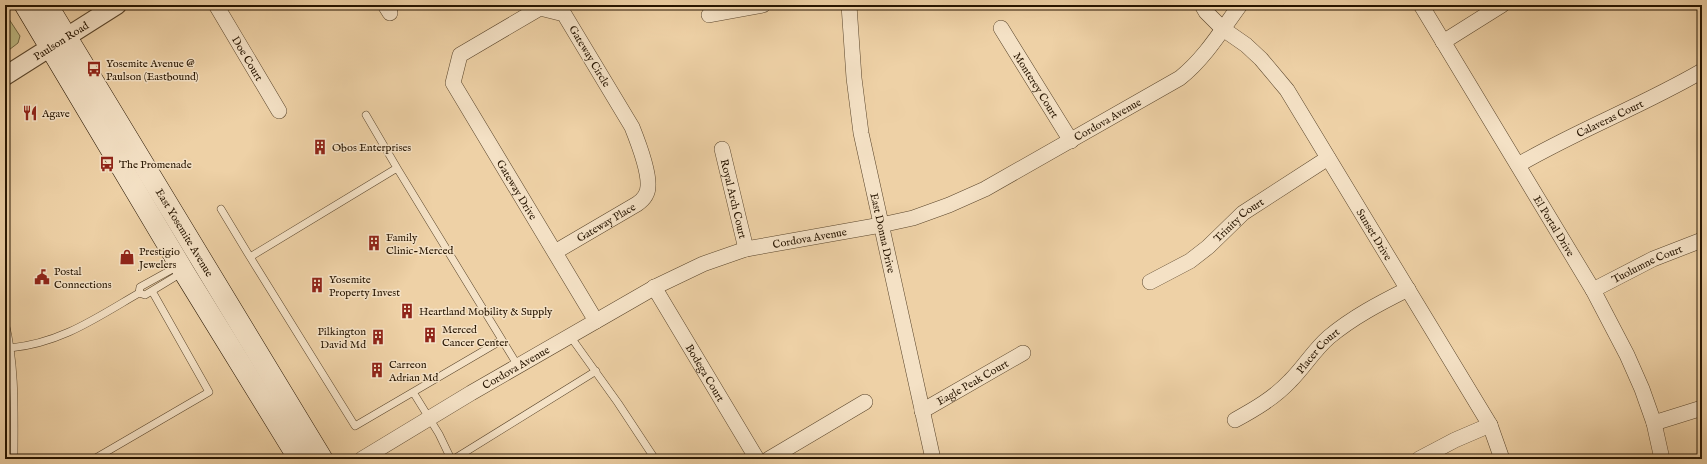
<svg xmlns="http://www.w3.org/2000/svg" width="1707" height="464" font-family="'IM FELL English',serif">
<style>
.green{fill:#beba83;stroke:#726842}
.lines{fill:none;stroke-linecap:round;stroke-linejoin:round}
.service-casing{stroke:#59442a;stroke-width:8}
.minor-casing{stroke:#59442a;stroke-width:16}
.tertiary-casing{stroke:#59442a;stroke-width:20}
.secondary-casing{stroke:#271500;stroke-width:22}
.service{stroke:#f4e1c5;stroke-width:7}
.minor{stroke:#f4e1c5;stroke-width:15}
.tertiary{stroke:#f4e1c5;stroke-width:18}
.secondary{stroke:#f4e1c5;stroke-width:21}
.labels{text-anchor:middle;stroke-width:3;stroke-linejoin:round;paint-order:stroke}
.street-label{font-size:11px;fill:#271500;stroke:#f4e1c5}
.poi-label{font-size:11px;fill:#271500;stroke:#f4e1c5;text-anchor:start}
</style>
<rect width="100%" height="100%" fill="#eed1a6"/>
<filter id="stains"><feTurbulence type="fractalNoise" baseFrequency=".005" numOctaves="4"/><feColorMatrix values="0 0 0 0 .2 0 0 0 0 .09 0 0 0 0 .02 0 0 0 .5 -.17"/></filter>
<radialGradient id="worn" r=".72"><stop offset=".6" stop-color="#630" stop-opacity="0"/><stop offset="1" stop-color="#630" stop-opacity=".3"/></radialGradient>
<path class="green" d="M5 13 20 36 18 43 5 53Z"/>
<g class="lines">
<g class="service-casing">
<path id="service" d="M366 115 397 168
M221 209 250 257
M178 266 140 287 139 293 145 295 183 272
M5 322C16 367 14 413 14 459
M570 336 618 403 655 459
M502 340 355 426 250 257 397 168 518 366
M10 348C61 343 96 318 139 293
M413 392 439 434 451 459
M94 459 209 392 152 291
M454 459 596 371"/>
</g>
<g class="minor-casing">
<g id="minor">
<path id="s1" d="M216 5 279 111"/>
<path d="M385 5 390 13"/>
<path id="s2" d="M849 5 854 78 861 133 933 459"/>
<path id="s3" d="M1202 5 1206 12 1223 29 1246 45 1261 59 1287 90 1490 425 1502 459"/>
<path id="s4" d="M1421 5 1593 290 1627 355 1642 389 1654 423 1662 459"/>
<path d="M709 15 763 5"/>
<path id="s5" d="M1001 28 1071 141"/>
<path d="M1443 42 1502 5"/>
<path id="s6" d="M722 149 746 249"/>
<path id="s7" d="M1518 165C1578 130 1642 106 1702 71"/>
<path id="s8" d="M555 252 637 204C643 200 648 194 648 186 649 171 638 142 632 127L564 14 540 8 460 55 453 83 596 321"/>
<path id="s9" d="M1150 282 1190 261 1208 247 1243 213 1328 158"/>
<path id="s10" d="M654 287 757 459"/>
<path id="s11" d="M1593 290 1653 259 1702 240"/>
<path id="s12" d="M922 411 1023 353"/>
<path id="s13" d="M1235 420C1255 409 1274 398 1290 381 1304 367 1314 350 1329 337 1353 317 1380 303 1408 289"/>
<path d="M1654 423 1702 408"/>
<path id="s14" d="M362 459 471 393 657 286 703 264 746 249 881 225 913 218 949 205 985 189 1180 78C1205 58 1221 31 1240 5"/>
<path d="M769 459 865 402"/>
<path d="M1419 459 1455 440 1490 425"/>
</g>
</g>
<g class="tertiary-casing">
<g id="tertiary">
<path id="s15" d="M5 76 117 5"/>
</g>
</g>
<g class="secondary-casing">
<g id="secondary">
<path d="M25 5 184 272 299 459"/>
<path id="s16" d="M47 5 322 459"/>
</g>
</g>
<use href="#service" class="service"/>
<use href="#minor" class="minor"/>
<use href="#tertiary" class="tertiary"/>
<use href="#secondary" class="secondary"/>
</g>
<defs>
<g id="bus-bare" transform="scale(1.2)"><path d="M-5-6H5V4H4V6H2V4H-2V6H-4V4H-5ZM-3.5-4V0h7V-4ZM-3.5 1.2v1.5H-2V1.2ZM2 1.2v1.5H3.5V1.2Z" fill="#8f2418" stroke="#f4e1c5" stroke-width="2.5" paint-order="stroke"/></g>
<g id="restaurant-bare" transform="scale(1.2)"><path d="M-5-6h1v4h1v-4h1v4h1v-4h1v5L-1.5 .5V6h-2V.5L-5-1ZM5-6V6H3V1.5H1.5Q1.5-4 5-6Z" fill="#8f2418" stroke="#f4e1c5" stroke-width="2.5" paint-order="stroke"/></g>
<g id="building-bare" transform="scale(1.2)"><path d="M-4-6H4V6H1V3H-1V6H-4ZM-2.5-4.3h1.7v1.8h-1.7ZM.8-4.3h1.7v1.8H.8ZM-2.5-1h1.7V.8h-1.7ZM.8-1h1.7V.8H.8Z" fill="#8f2418" stroke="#f4e1c5" stroke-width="2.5" paint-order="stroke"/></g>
<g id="shop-bare" transform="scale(1.2)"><path d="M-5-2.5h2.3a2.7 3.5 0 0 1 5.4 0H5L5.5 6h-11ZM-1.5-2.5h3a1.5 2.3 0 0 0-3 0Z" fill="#8f2418" stroke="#f4e1c5" stroke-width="2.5" paint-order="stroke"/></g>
<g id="civic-bare" transform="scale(1.2)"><path d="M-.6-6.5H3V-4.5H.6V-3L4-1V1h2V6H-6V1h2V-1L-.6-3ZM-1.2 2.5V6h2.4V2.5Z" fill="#8f2418" stroke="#f4e1c5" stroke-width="2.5" paint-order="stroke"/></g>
</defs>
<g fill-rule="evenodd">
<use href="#bus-bare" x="94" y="69"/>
<use href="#restaurant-bare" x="30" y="113"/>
<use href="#building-bare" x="320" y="147"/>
<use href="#bus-bare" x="107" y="164"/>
<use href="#building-bare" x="374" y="243"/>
<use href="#shop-bare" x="127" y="257"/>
<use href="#civic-bare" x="42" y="277"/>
<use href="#building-bare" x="317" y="285"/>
<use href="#building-bare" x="407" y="311"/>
<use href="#building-bare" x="430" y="335"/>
<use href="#building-bare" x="378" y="337"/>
<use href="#building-bare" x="377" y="370"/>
</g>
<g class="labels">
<g class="street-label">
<text dy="4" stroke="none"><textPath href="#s15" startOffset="66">Paulson Road</textPath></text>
<text transform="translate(590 56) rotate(59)" y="4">Gateway Circle</text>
<text dy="4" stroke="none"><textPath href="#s1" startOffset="62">Doe Court</textPath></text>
<text dy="4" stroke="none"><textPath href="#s5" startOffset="67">Monterey Court</textPath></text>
<text dy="4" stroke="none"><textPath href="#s7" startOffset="103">Calaveras Court</textPath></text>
<text dy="4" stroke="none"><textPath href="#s14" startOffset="827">Cordova Avenue</textPath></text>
<text dy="4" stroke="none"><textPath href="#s8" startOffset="581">Gateway Drive</textPath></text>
<text dy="4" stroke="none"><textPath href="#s6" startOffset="51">Royal Arch Court</textPath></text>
<text dy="4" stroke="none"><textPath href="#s9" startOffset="109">Trinity Court</textPath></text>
<text dy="4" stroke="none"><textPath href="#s8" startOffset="59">Gateway Place</textPath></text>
<text dy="4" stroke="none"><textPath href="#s4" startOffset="258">El Portal Drive</textPath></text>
<text dy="4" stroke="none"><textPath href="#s16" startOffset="266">East Yosemite Avenue</textPath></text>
<text dy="4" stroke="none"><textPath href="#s2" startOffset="231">East Donna Drive</textPath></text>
<text dy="4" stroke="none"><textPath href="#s3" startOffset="290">Sunset Drive</textPath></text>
<text dy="4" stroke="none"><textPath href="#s14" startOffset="503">Cordova Avenue</textPath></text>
<text dy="4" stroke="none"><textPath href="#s11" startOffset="60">Tuolumne Court</textPath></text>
<text dy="4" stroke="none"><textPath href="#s13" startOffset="109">Placer Court</textPath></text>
<text dy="4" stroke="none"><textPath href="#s14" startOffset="179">Cordova Avenue</textPath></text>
<text dy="4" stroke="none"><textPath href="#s10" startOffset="100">Bodega Court</textPath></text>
<text dy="4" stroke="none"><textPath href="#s12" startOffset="58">Eagle Peak Court</textPath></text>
</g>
<g class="poi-label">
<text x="106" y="67">Yosemite Avenue @<tspan x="106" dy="13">Paulson (Eastbound)</tspan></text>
<text x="42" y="117">Agave</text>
<text x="332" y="151">Obos Enterprises</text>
<text x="119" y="168">The Promenade</text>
<text x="386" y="241">Family<tspan x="386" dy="13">Clinic-Merced</tspan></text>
<text x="139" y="255">Prestigio<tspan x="139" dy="13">Jewelers</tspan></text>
<text x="54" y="275">Postal<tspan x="54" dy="13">Connections</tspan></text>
<text x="329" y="283">Yosemite<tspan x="329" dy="13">Property Invest</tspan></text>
<text x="419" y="315">Heartland Mobility &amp; Supply</text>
<text x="442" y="333">Merced<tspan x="442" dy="13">Cancer Center</tspan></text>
<text x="366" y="335" text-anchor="end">Pilkington<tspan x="366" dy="13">David Md</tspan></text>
<text x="389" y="368">Carreon<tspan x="389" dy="13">Adrian Md</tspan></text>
</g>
</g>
<rect width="1707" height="464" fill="none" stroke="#eed1a6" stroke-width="20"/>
<rect x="6" y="6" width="1695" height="452" fill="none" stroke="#271500" stroke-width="2"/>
<rect x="10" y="10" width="1687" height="444" fill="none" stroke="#271500"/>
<rect width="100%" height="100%" filter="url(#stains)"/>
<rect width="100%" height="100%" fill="url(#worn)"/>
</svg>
